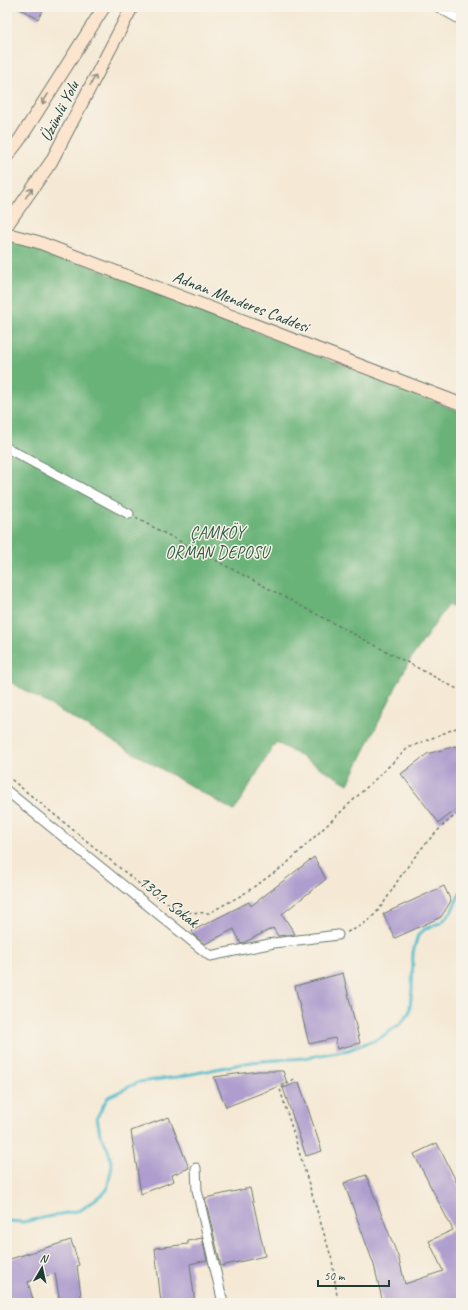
<svg xmlns="http://www.w3.org/2000/svg" width="468" height="1310" font-family="Caveat,sans-serif">
<style>
.forest{fill:#69b278;stroke:#447856}
.lines{fill:none;stroke-linecap:round;stroke-linejoin:round}
.stream{stroke:#50bccb;stroke-width:3}
.building{fill:#ae9dce}
.street-casing{stroke:#6a796c;stroke-width:11}
.secondary-casing{stroke:#6a796c;stroke-width:14}
.path{stroke:#6a796c;stroke-width:1.5;stroke-dasharray:3 3;stroke-linecap:butt}
.street{stroke:#fff;stroke-width:9}
.secondary{stroke:#fce5cf;stroke-width:12}
.oneway{stroke:#8e9182}
.labels{text-anchor:middle;stroke-width:3;stroke-linejoin:round;paint-order:stroke}
.street-label{font-size:17px;fill:#1f3d34;stroke:#f7f3e8}
.park-label{font-size:17px;fill:#335a46;stroke:#f7f3e8}
</style>
<rect width="100%" height="100%" fill="#f7f3e8"/>
<filter id="ink" filterUnits="userSpaceOnUse"><feTurbulence type="fractalNoise" baseFrequency=".025" numOctaves="2"/><feDisplacementMap in="SourceGraphic" scale="8" xChannelSelector="R" yChannelSelector="G"/><feConvolveMatrix kernelMatrix="1 2 1 2 8 2 1 2 1" color-interpolation-filters="sRGB"/></filter>
<filter id="wash" filterUnits="userSpaceOnUse"><feTurbulence type="fractalNoise" baseFrequency=".012" numOctaves="4" result="noise"/><feDisplacementMap in="SourceGraphic" scale="16" xChannelSelector="R" yChannelSelector="G"/><feGaussianBlur stdDeviation="0.9" result="paint"/><feColorMatrix in="noise" values="0 0 0 0 0 0 0 0 0 0 0 0 0 0 0 0 0 1.4 0 .05"/><feComposite in="paint" operator="in"/></filter>
<g filter="url(#wash)">
<rect width="100%" height="100%" fill="#f5e9d5"/>
<path class="forest" d="M7 234 461 412V612L448 605 408 663 348 784 276 742 234 811 7 680Z"/>
<g class="lines">
<path class="stream" d="M7 1221 23 1222 81 1210 107 1190 112 1166 108 1149 100 1134 97 1117 108 1097 139 1082 177 1077 251 1062 304 1058 348 1050 380 1038 400 1024 409 1013 412 990 413 952 418 935 425 929 442 922 451 912 461 891"/>
</g>
<g id="blocks">
<path class="building" d="M17 7H45L38 19Z
M456 746 461 753V806L439 823 401 774 427 754Z
M314 857 326 879 282 914 295 934 278 936 273 928 241 944 234 929 205 944 194 935 192 931 249 902 251 906Z
M444 886 451 901 441 917 395 938 383 914Z
M343 973 360 1043 337 1049 335 1038 309 1044 295 986Z
M258 1071H283L287 1083 226 1107 214 1077Z
M299 1082 322 1151 306 1156 283 1088Z
M169 1117 189 1168 172 1175 174 1181 141 1194 131 1131Z
M437 1143 461 1191V1303H383L374 1265 344 1183 366 1175 399 1259 405 1284 443 1271 429 1241 453 1230 414 1154Z
M250 1188 265 1256 221 1266 205 1198Z
M202 1238 207 1260 190 1264 195 1303H161L155 1248 188 1244V1241Z
M71 1240 79 1265 77 1266 82 1303H60L55 1273 28 1282 34 1303H7V1260Z"/>
</g>
</g>
<g filter="url(#ink)">
<use href="#blocks" fill-opacity="0" stroke="#6a796c" stroke-width="1"/>
<g class="lines">
<g class="street-casing">
<path id="street" d="M438 7 461 20
M7 448 129 514
M7 791 210 956 274 943 338 935
M196 1168 197 1190 223 1303"/>
</g>
<g class="secondary-casing">
<path id="secondary" d="M7 156 20 139 104 7
M7 225 51 162 132 7
M7 234 38 242 461 404"/>
</g>
<path class="path" d="M136 518 461 691
M7 776 153 895 185 912 209 913 242 895 284 866 408 748 461 726
M347 932C381 921 388 891 408 866 424 844 439 827 461 811
M294 1079 280 1089 332 1260 338 1303"/>
<use href="#street" class="street"/>
<use href="#secondary" class="secondary"/>
</g>
<defs><path id="oneway-shaft" d="M-6 0H5M1.5-3L5.5 0L1.5 3" fill="none" stroke-width="1.6" stroke-linecap="round" stroke-linejoin="round"/></defs>
<g class="oneway">
<use href="#oneway-shaft" transform="translate(93 80) rotate(-62)"/>
<use href="#oneway-shaft" transform="translate(45 99) rotate(122)"/>
<use href="#oneway-shaft" transform="translate(29 193) rotate(-55)"/>
</g>
</g>
<g class="labels">
<g class="street-label">
<text transform="translate(59 111) rotate(-63)" y="6">Üzümlü Yolu</text>
<text transform="translate(241 301) rotate(21)" y="6">Adnan Menderes Caddesi</text>
<text transform="translate(169 901) rotate(39)" y="6">1301. Sokak</text>
</g>
<g class="park-label">
<text x="217" y="538">ÇAMKÖY<tspan x="217" dy="20">ORMAN DEPOSU</tspan></text>
</g>
</g>
<rect width="468" height="1310" fill="none" stroke="#f7f3e8" stroke-width="24"/>
<g transform="translate(42 1268) rotate(9)" stroke="#f7f3e8" stroke-width="3" paint-order="stroke">
<path d="M0-3L7 15L0 10L-7 15Z" fill="#1f3d34"/>
<text y="-6" font-size="11" font-weight="bold" text-anchor="middle" fill="#1f3d34">N</text>
</g>
<path d="M318 1280v6h71v-6" fill="none" stroke="#1f3d34" stroke-width="2"/>
<text x="324" y="1280" font-size="12" fill="#1f3d34" stroke="#f7f3e8" stroke-width="3" paint-order="stroke">50 m</text>
</svg>
